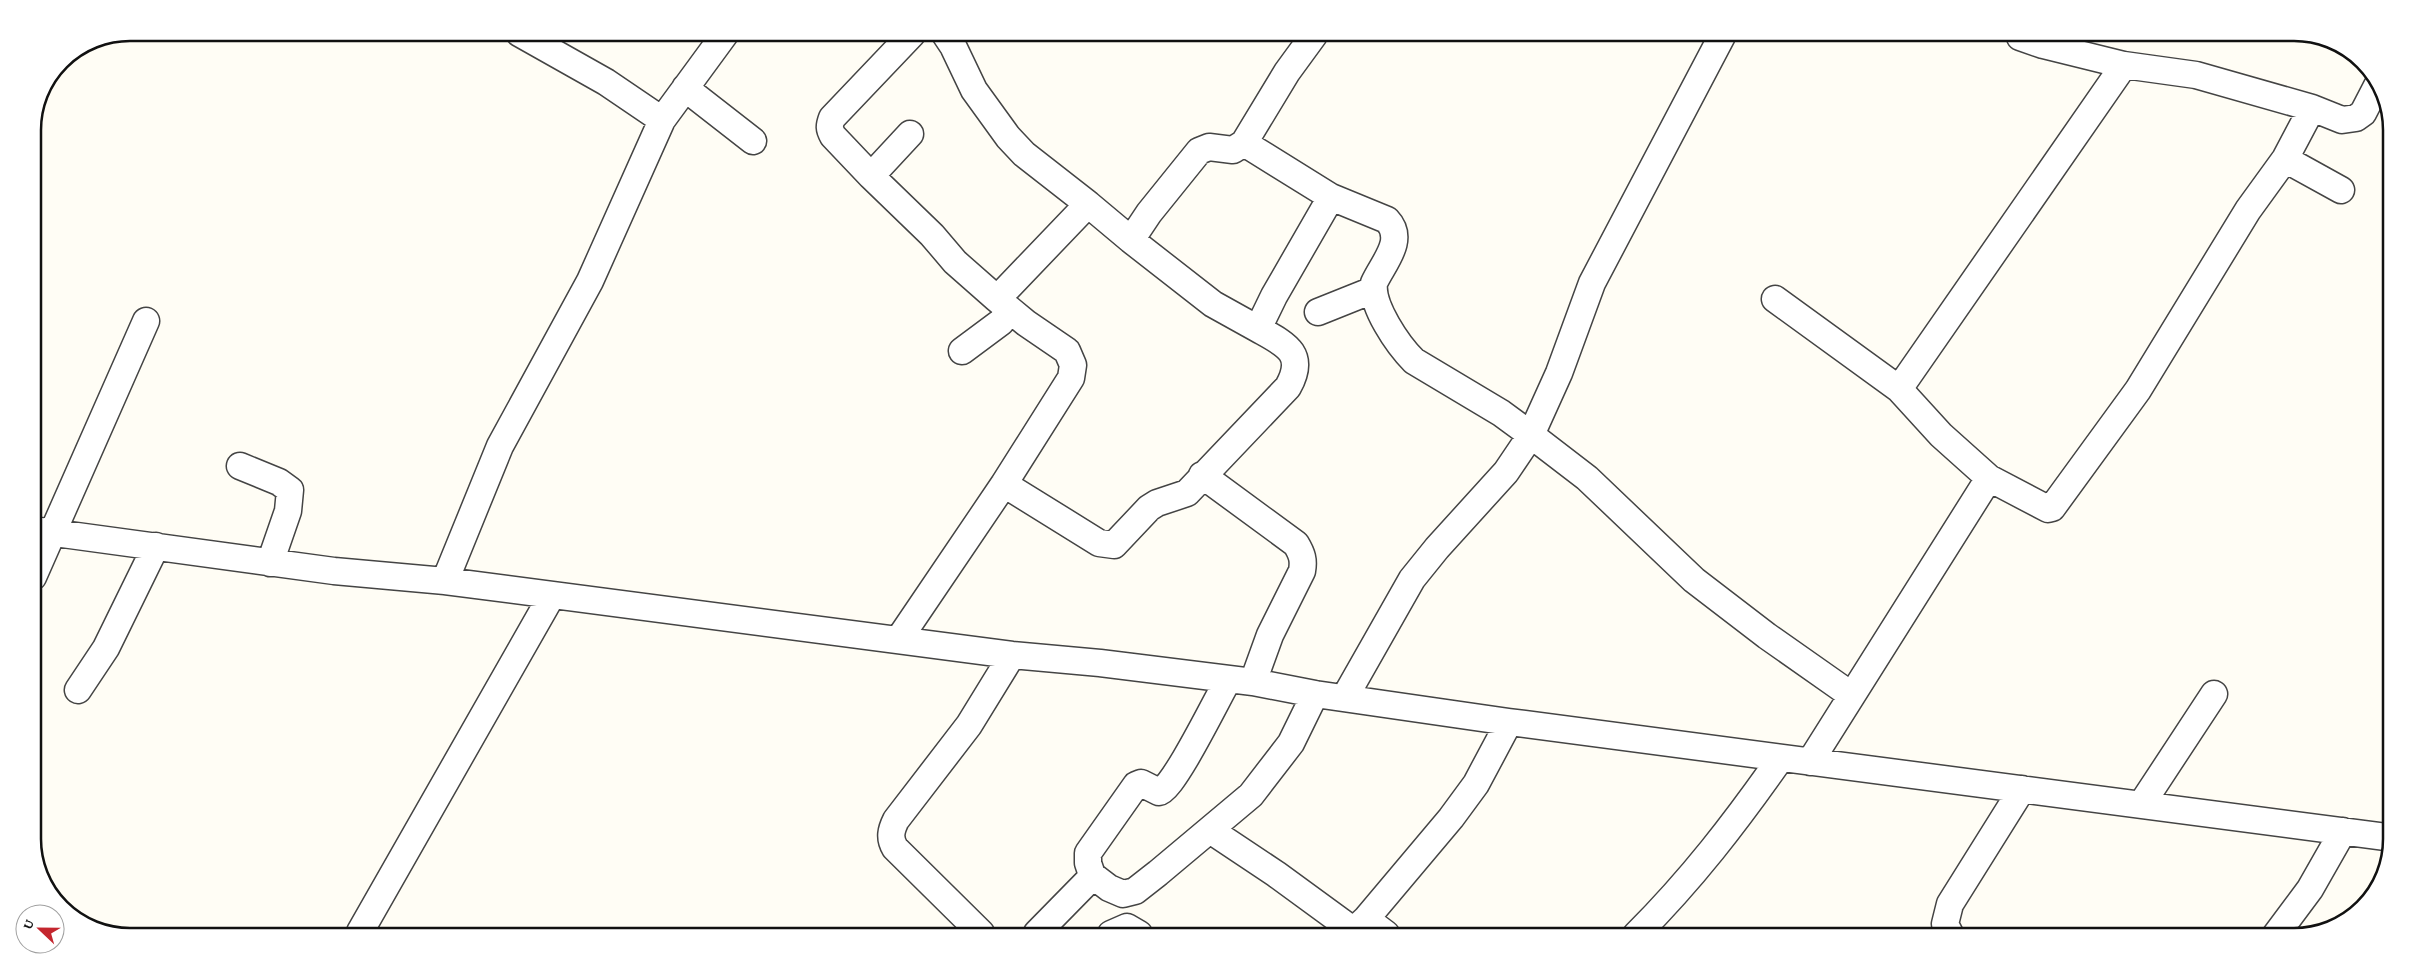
<svg xmlns="http://www.w3.org/2000/svg" width="2424" height="969" font-family="'Crimson Pro',serif">
<style>
.lines{fill:none;stroke-linecap:round;stroke-linejoin:round}
.minor-casing{stroke:#444;stroke-width:29}
.minor{stroke:#fff;stroke-width:26}
.rim{fill:none;stroke:#111;stroke-width:2.5}
</style>
<rect width="100%" height="100%" fill="#fffdf5"/>
<g class="lines">
<g class="minor-casing">
<path id="minor" d="M519 33 606 82 662 120
M945 34 953 46 974 90 1008 137 1024 154 1088 204
M2020 37 2043 45 2124 65 2196 75 2312 108 2342 120 2356 118 2363 113 2377 86
M685 88 753 141
M910 134 871 176 932 235 955 262 997 299
M2285 159 2341 190
M871 176 833 136C829 129 829 126 832 118L912 34
M1331 197 1387 220C1406 240 1383 263 1374 283 1371 306 1398 345 1414 361L1501 413 1531 435 1587 478 1694 580 1767 636 1851 695
M1131 240 1213 304 1258 329
M1775 299 1899 389 1941 435 1989 478 2048 509 2052 508 2138 390 2248 210 2285 159 2312 108
M1318 312 1373 290
M962 351 1001 322 1010 310
M1899 389 2124 65
M240 466 279 482 290 490 288 511 270 563
M1202 475 1296 544C1302 554 1304 560 1302 571L1270 635 1253 682
M1004 484 1099 543 1114 545 1149 508 1157 503 1187 493 1288 387C1307 353 1285 344 1258 329L1274 296 1331 197 1244 143
M33 530 334 571 445 581 1012 655 1100 663 1253 682 1315 694 1509 722 2386 837
M33 577 146 321
M445 581 500 446 590 281 662 120 725 34
M899 639 1004 484 1071 378 1073 365 1067 351 1026 323 997 299 1088 204 1131 240 1149 213 1199 151 1209 147 1233 150 1244 143 1287 72 1314 35
M78 690 106 648 156 546
M1345 697 1412 579 1437 548 1506 472 1531 435 1559 373 1592 283 1722 36
M1810 762 1989 478
M2141 805 2214 694
M1210 830 1276 874 1354 931
M1092 875 1109 888 1123 894 1135 891 1158 873 1251 795 1291 743 1315 694
M1366 919 1386 934
M360 932 552 595
M981 933 895 848C889 838 891 830 896 820L969 725 1012 655
M1037 933 1089 880 1092 875 1088 863V853L1136 785 1141 783 1159 792C1173 790 1218 697 1228 680
M1111 934 1127 927 1139 934
M1350 934 1366 919 1451 818 1476 784 1509 722
M1636 935C1692 879 1735 823 1780 759
M1951 936 1945 924 1950 904 2022 789
M2275 936 2310 889 2343 831"/>
</g>
<use href="#minor" class="minor"/>
</g>
<path d="M0 0H2424V969H0ZM130 41H2294A89 89 0 0 1 2383 130V839A89 89 0 0 1 2294 928H130A89 89 0 0 1 41 839V130A89 89 0 0 1 130 41Z" fill="#fff" fill-rule="evenodd"/>
<path class="rim" d="M130 41H2294A89 89 0 0 1 2383 130V839A89 89 0 0 1 2294 928H130A89 89 0 0 1 41 839V130A89 89 0 0 1 130 41Z"/>
<g transform="translate(40 929) rotate(292)"><circle r="24" fill="#ffffff" stroke="#a0a0a0"/>
<path d="M0-4L9 19L0 12L-9 19Z" fill="#c4262e"/>
<text y="-8" font-size="14" font-weight="bold" text-anchor="middle" fill="#111111">U</text>
</g>
</svg>
